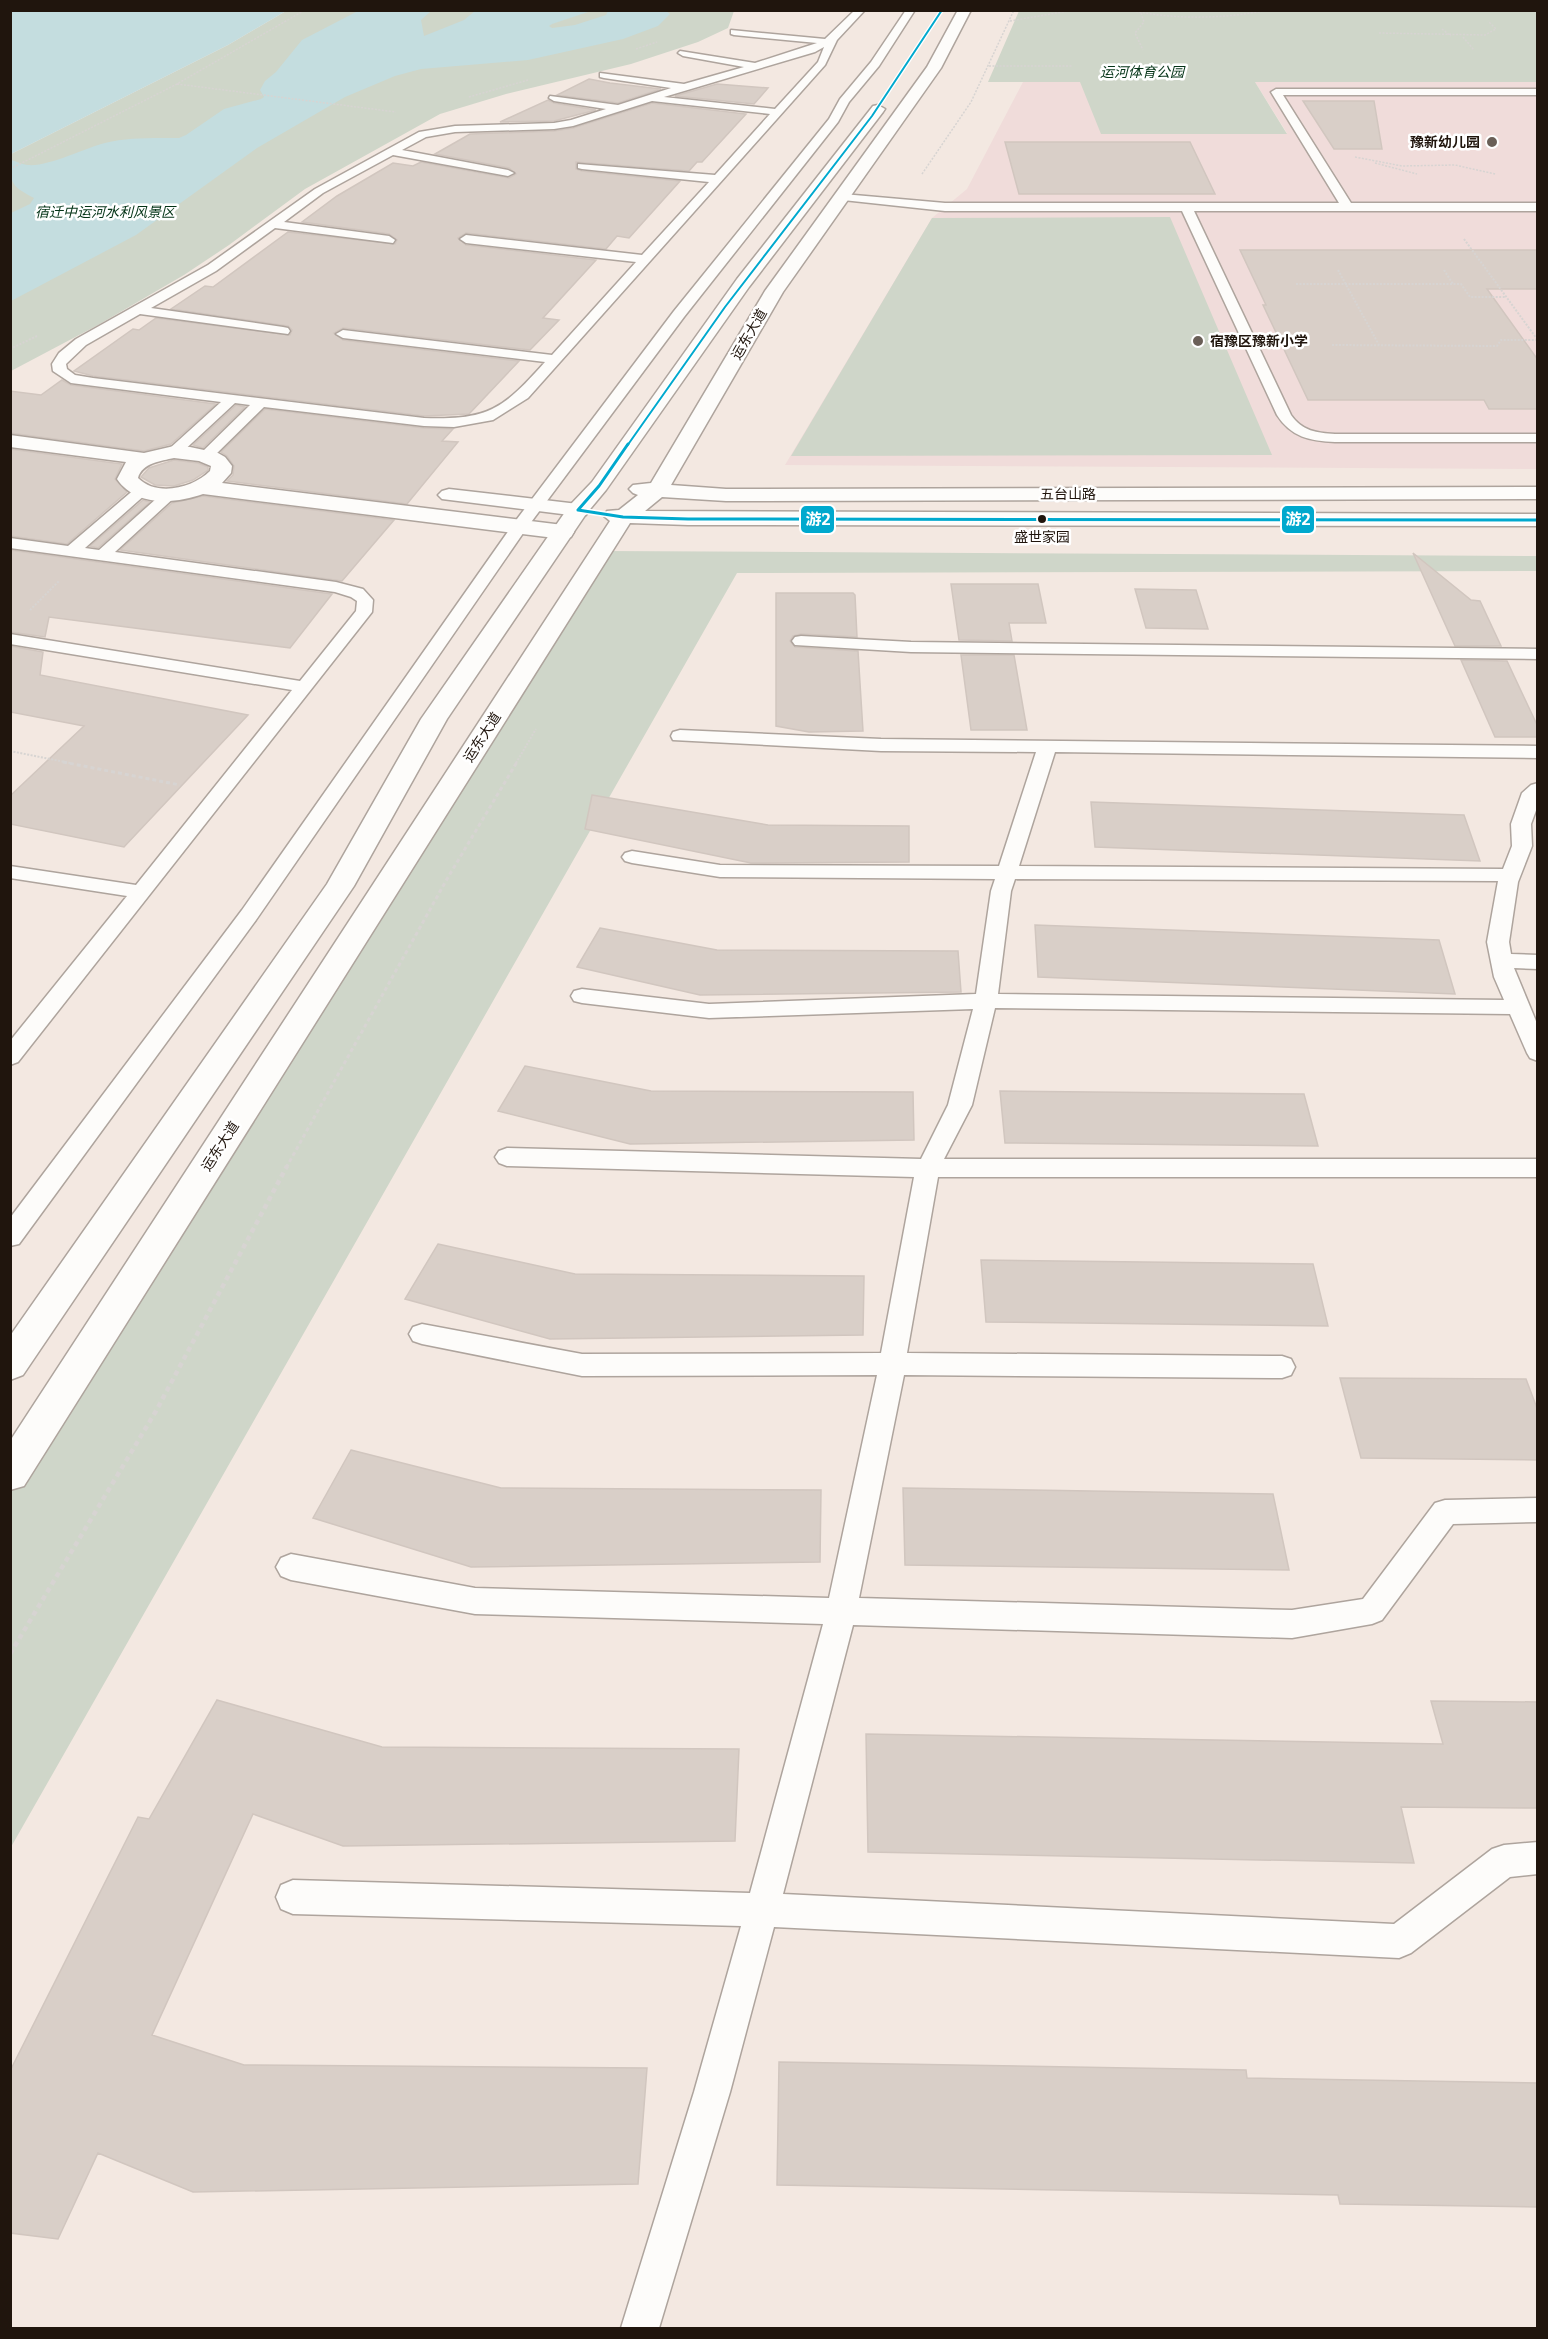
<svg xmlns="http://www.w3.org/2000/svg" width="1548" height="2339" font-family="Bitter,'Noto Sans SC',serif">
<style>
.education{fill:#f0dcda}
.green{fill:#cfd6c9}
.water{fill:#c4dddf}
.building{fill:#d9cfc8;stroke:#d1c6bf;stroke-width:1.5}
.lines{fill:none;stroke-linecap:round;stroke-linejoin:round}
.lane-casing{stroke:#aea49d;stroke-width:3}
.street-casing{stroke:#aea49d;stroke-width:3}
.secondary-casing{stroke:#aea49d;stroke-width:3}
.path-far3{stroke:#d7d4d2;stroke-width:1.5;stroke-dasharray:2 1.5;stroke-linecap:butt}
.path-far2{stroke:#d7d4d2;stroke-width:2;stroke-dasharray:2 1.5;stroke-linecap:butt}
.path-far1{stroke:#d7d4d2;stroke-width:3;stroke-dasharray:4 3;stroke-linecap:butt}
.path{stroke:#d7d4d2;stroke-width:4.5;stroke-dasharray:5 4;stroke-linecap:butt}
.lane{fill:#fdfcfa;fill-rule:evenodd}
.street{fill:#fdfcfa;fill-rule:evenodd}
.secondary{fill:#fdfcfa;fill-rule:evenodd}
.bus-1-far1-casing{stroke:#fff;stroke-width:4.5}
.bus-1-casing{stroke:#fff;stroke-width:6}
.bus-1-far1{stroke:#00a9ce;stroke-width:2}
.bus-1{stroke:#00a9ce;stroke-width:3}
.poi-dot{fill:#6a5f57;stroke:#fff;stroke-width:2}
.bus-dot{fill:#20150d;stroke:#fff;stroke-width:2}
.labels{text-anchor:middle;stroke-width:5;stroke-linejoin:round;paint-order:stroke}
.far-park-label{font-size:14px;font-style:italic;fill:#033316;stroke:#fff}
.far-poi-label{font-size:14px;font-weight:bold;fill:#20150d;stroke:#fff;text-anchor:end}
.far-street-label{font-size:14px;fill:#20150d;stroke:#fff}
.bus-label{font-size:14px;fill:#20150d;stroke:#fff}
.line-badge{stroke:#fff;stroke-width:2}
.badge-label{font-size:16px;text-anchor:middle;font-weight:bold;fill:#fff}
</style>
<rect width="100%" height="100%" fill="#f3e8e1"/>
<path class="education" d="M1023 82H1080L1287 133 1255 82H1537V469L785 465 932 218 967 189Z"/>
<path class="green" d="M286 11H734L728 28 698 42 631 64 506 94 440 114 305 189 229 245 184 275 98 325 11 371V154L228 45Z
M1019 11H1537V82H1255L1287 134H1101L1080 82H988Z
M1170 217 1272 455 791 456 932 218Z
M602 551 1537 556V571L737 573 11 1847V1442Z"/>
<path class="water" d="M11 10H286V11L228 45 11 154Z
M358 11H431L421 20 424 36 464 20 475 11H591L552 24 549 26 552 28 575 25 606 15 608 11H666L670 14 658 26 623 39 528 60 421 69 395 76 345 97 257 148 136 235 11 301V213L30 204 34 198C12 186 10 185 11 160 16 161 23 165 28 165 48 167 85 148 105 143 129 137 155 138 179 138L186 135 224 109 261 99 264 97 260 90 265 81 276 72 302 40Z"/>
<path class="building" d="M589 79 610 83 661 89 618 103 557 95Z
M717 84 768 88 754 104 675 96Z
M548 100 554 103 596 110 554 121 500 122Z
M1303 101H1374L1382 149H1334Z
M652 103 746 114 702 162H697L689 171 576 162V169L582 171 680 181 629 238 617 236 606 249 466 233 458 238 466 245 596 260 543 318 559 320 530 350 343 328 334 333 343 340 519 361 469 414 424 416 93 376 74 371 133 329 139 330 156 318 290 335 292 330 288 326 171 309 205 286 213 287 288 232 395 244 397 240 389 234 302 222 337 196 393 163 413 166 421 162 509 178 516 174 509 168 435 154 470 134 554 131 573 128Z
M1005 142H1190L1215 194H1019Z
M1240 250H1538V289H1487L1538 360V409H1489L1484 400H1308L1263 305H1266Z
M62 380 71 385 216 404 171 444 144 451 10 433V391L41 395Z
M236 405 245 407 203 448 193 445Z
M265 409 424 428 453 429 442 441 458 442 407 504 227 481 233 475 234 466 227 456 221 452Z
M10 449 122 464 115 479 127 492 67 544 10 536Z
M174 460 198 463 208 467V470L193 480 174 486 155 485 141 477 149 468Z
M203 496 394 520 342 581 120 550 172 503Z
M143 500 150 502 98 548 90 546Z
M10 550 332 594 290 648 49 617 45 637 10 632Z
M1413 553 1471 600 1480 601 1501 646H1455Z
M951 584H1038L1046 623H1009L1012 641 959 640Z
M1135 589 1196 590 1208 629 1146 628Z
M776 593H853L855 595 857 637 801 634 793 636 790 641 795 647 858 651 863 731 809 732 776 726Z
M10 646 43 652 40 675 248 715 124 847 10 824V796L84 726 10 712Z
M961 655H1014L1027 730H971Z
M1461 660 1507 661 1538 727V737H1495Z
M592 795 768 825 909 826V862L751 863 585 829Z
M1091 802 1464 815 1480 861 1095 847Z
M1035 925 1439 940 1455 994 1038 977Z
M600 928 717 950 958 951 961 992 700 995 577 967Z
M525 1066 651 1091 913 1092 914 1140 630 1144 498 1111Z
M1000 1091 1304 1094 1318 1146 1005 1143Z
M438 1244 575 1274 864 1276 863 1335 550 1339 405 1299Z
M981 1260 1313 1264 1328 1326 986 1322Z
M1340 1378 1526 1379 1538 1411V1460L1361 1458Z
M351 1450 501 1488 821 1490 820 1562 471 1567 313 1518Z
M903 1488 1273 1494 1289 1570 905 1565Z
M217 1700 382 1747 739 1749 735 1841 343 1846 253 1814 152 2035 244 2065 647 2068 638 2184 193 2192 98 2153 58 2239 10 2233V2071L138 1817 149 1819Z
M1431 1701 1538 1702V1808L1401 1807 1414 1863 868 1852 866 1734 1443 1744Z
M779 2062 1246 2070 1247 2078 1538 2083V2207L1340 2204 1338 2195 777 2185Z"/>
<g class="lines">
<g class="lane-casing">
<path id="lane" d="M855 10H865L837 40 825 65 528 398 493 420 454 427 424 426 264 407 212 458H202L200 455 202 452 250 405 235 403 179 455H169L167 452 169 449 221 402 71 383 53 371 52 364 59 353 76 339 208 265 315 189 419 132 455 126 554 123 571 120 606 109 554 101 549 98 550 96 618 105 671 88 604 78 600 77V73L684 84 744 67 683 56 678 53 680 51 755 63 817 43 734 35 731 34V30L825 39ZM824 47 818 62 775 109 664 97 815 52ZM652 101 770 114 715 175 578 164V168L582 169 709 182 642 255 466 235 460 239 466 243 636 262 552 355 343 330 336 334 343 338 545 362C503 409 489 420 424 418L93 378 75 375 67 369 66 364 86 345 140 314 288 334 290 331 288 328 283 327 151 308 216 271 275 228 393 243 395 240 389 236 284 222 323 193 393 155 508 176 514 173 508 170 402 150 426 137 455 132 554 129 573 126Z
M906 10H915L879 66 849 102 838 122 684 317 526 529 256 920 19 1244 10 1246V1218L242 910 514 523 674 311 829 119 840 99 871 62Z
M1276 89H1538V95H1283L1351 203H1538V211H1194L1291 415C1302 431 1317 433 1335 434H1538V442H1335C1310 441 1291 437 1277 415L1182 211H945L843 200 837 197 843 194 945 203H1339L1271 92Z
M141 486 146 488 149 491 146 494 85 548 99 550 166 490H176L179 493 176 496 115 552 336 582 363 589 373 600 372 612 18 1062 10 1065V1041L127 896 10 878V866L136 885 292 690 10 644V634L300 681 356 611 357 601 351 597 335 592 10 548V538L68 546 136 488Z
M801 636 911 642 1538 649V659L911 652 795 645 792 641 795 637Z
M680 730 881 739 1538 746V758L1055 752 1019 866 1503 869 1512 846 1511 824 1522 793 1531 785 1538 783V805L1531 824 1532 846 1518 882 1509 942 1511 954 1538 955V969L1514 968 1538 1026V1061L1530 1058 1527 1053 1510 1014 995 1008 972 1105 944 1159H1538V1177H938L907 1353 1282 1356 1291 1359 1295 1367 1291 1375 1282 1378 904 1375 859 1598 1292 1610 1363 1599 1435 1503 1445 1500 1538 1498V1522L1453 1524 1382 1620 1372 1624 1292 1638 853 1625 783 1894 1394 1924 1492 1849 1504 1845 1538 1842V1874L1510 1877 1411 1953 1399 1958 774 1927 730 2092 659 2328H621L694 2092 741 1926 293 1914 281 1909 276 1897 281 1885 293 1880 750 1893 823 1624 475 1614 291 1580 281 1576 276 1567 281 1558 291 1554 475 1588 829 1598 877 1375 582 1376 422 1344 413 1341 409 1334 413 1327 422 1324 582 1354 881 1353 914 1177 507 1166 499 1163 495 1157 499 1151 507 1148 921 1159 948 1105 973 1009 709 1018 582 1003 574 1001 571 996 574 991 582 989 709 1004 976 994 991 891 995 879 720 877 632 863 625 861 622 857 625 853 632 851 720 865 999 866 1036 752 881 751 673 740 671 736 673 732ZM1015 879 1498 881 1487 942 1494 977 1504 1000 998 994 1011 891Z"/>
</g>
<g class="street-casing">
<path id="street" d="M10 435 144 453 174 446 190 447 218 453 225 457 232 466 231 473 222 483 563 525 571 527 574 532 571 537 563 539 203 494C175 504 136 507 117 479L126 462 10 447ZM174 458 199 461 211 466 210 471C193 488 157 497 138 478 142 463 161 461 174 458Z
M449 489 578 504 586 505 589 510 586 515 578 516 442 499 438 495 442 491Z"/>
</g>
<g class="secondary-casing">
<path id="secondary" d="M958 10H971L941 68 783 292 671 485 726 489 1538 487V499L726 501 662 497 645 511 1538 514V526L688 525 630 523 24 1486 10 1490V1441L610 521 604 516 607 511 619 510 638 495 633 493 629 489 633 485 651 483 765 291 927 67Z
M878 105 885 109 883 112 749 287 606 490 586 514 447 719 354 886 23 1375 10 1380V1336L327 884 421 719 570 505 592 482 737 279 873 106Z"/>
</g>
<path class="path-far3" d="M1129 10C1176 20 1222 19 1269 10
M1372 10 1378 11
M1141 13 1144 22 1135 33 1143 50
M1010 21 1074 10
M1442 29 1451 36
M1379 33 1485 35 1496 29 1488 21
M1463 37 1474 50
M636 49 657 42
M989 66H1073
M177 84 396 112
M469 97 528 80
M1355 157 1402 166 1455 165 1495 174
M1375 163 1417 174
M10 169 177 84 305 10
M922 174 971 102 1014 10"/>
<path class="path-far2" d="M1464 239 1537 339
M1338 270 1379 345
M1444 270 1453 284
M1296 284H1461L1470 297H1506
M1332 345 1497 346 1501 340H1538
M10 349 37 336
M30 610 59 581
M10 751 70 763
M516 763 536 729"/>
<path class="path-far1" d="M63 762 180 785
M286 1168 447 879 517 762"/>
<path class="path" d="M10 1654 156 1411 287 1166"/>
<use href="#lane" class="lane"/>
<use href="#street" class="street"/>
<use href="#secondary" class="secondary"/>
<g class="bus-1-far1-casing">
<path id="bus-1-far1" d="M627 446 725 307 872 116 942 10"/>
</g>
<g class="bus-1-casing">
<path id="bus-1" d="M578 510 623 517 688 519 1538 520
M578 510 599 486 628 444"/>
</g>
<use href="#bus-1-far1" class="bus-1-far1"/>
<use href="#bus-1" class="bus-1"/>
</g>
<g class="poi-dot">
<circle cx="1492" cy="142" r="6"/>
<circle cx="1198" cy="341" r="6"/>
</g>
<circle class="bus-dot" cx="1042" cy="519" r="5"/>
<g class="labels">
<g class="far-park-label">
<text x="1142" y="77">运河体育公园</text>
<text x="105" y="217">宿迁中运河水利风景区</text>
</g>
<g class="far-poi-label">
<text x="1480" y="147">豫新幼儿园</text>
<text x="1210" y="346" text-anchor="start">宿豫区豫新小学</text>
</g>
<g class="far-street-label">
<text transform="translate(749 334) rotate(-60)" y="5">运东大道</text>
<text x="1068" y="499">五台山路</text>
<text transform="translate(482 737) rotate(-57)" y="5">运东大道</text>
<text transform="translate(220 1146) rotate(-57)" y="5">运东大道</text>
</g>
<g class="bus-label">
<text x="1042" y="542">盛世家园</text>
</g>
</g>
<g class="line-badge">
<rect x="800" y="505" width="35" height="29" rx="6" fill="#00a9ce"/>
<rect x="1281" y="505" width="34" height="29" rx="6" fill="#00a9ce"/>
</g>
<g class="badge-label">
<text x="818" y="525">游2</text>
<text x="1298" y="525">游2</text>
</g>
<rect width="1548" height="2339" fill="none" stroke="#20150d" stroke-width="24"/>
</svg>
